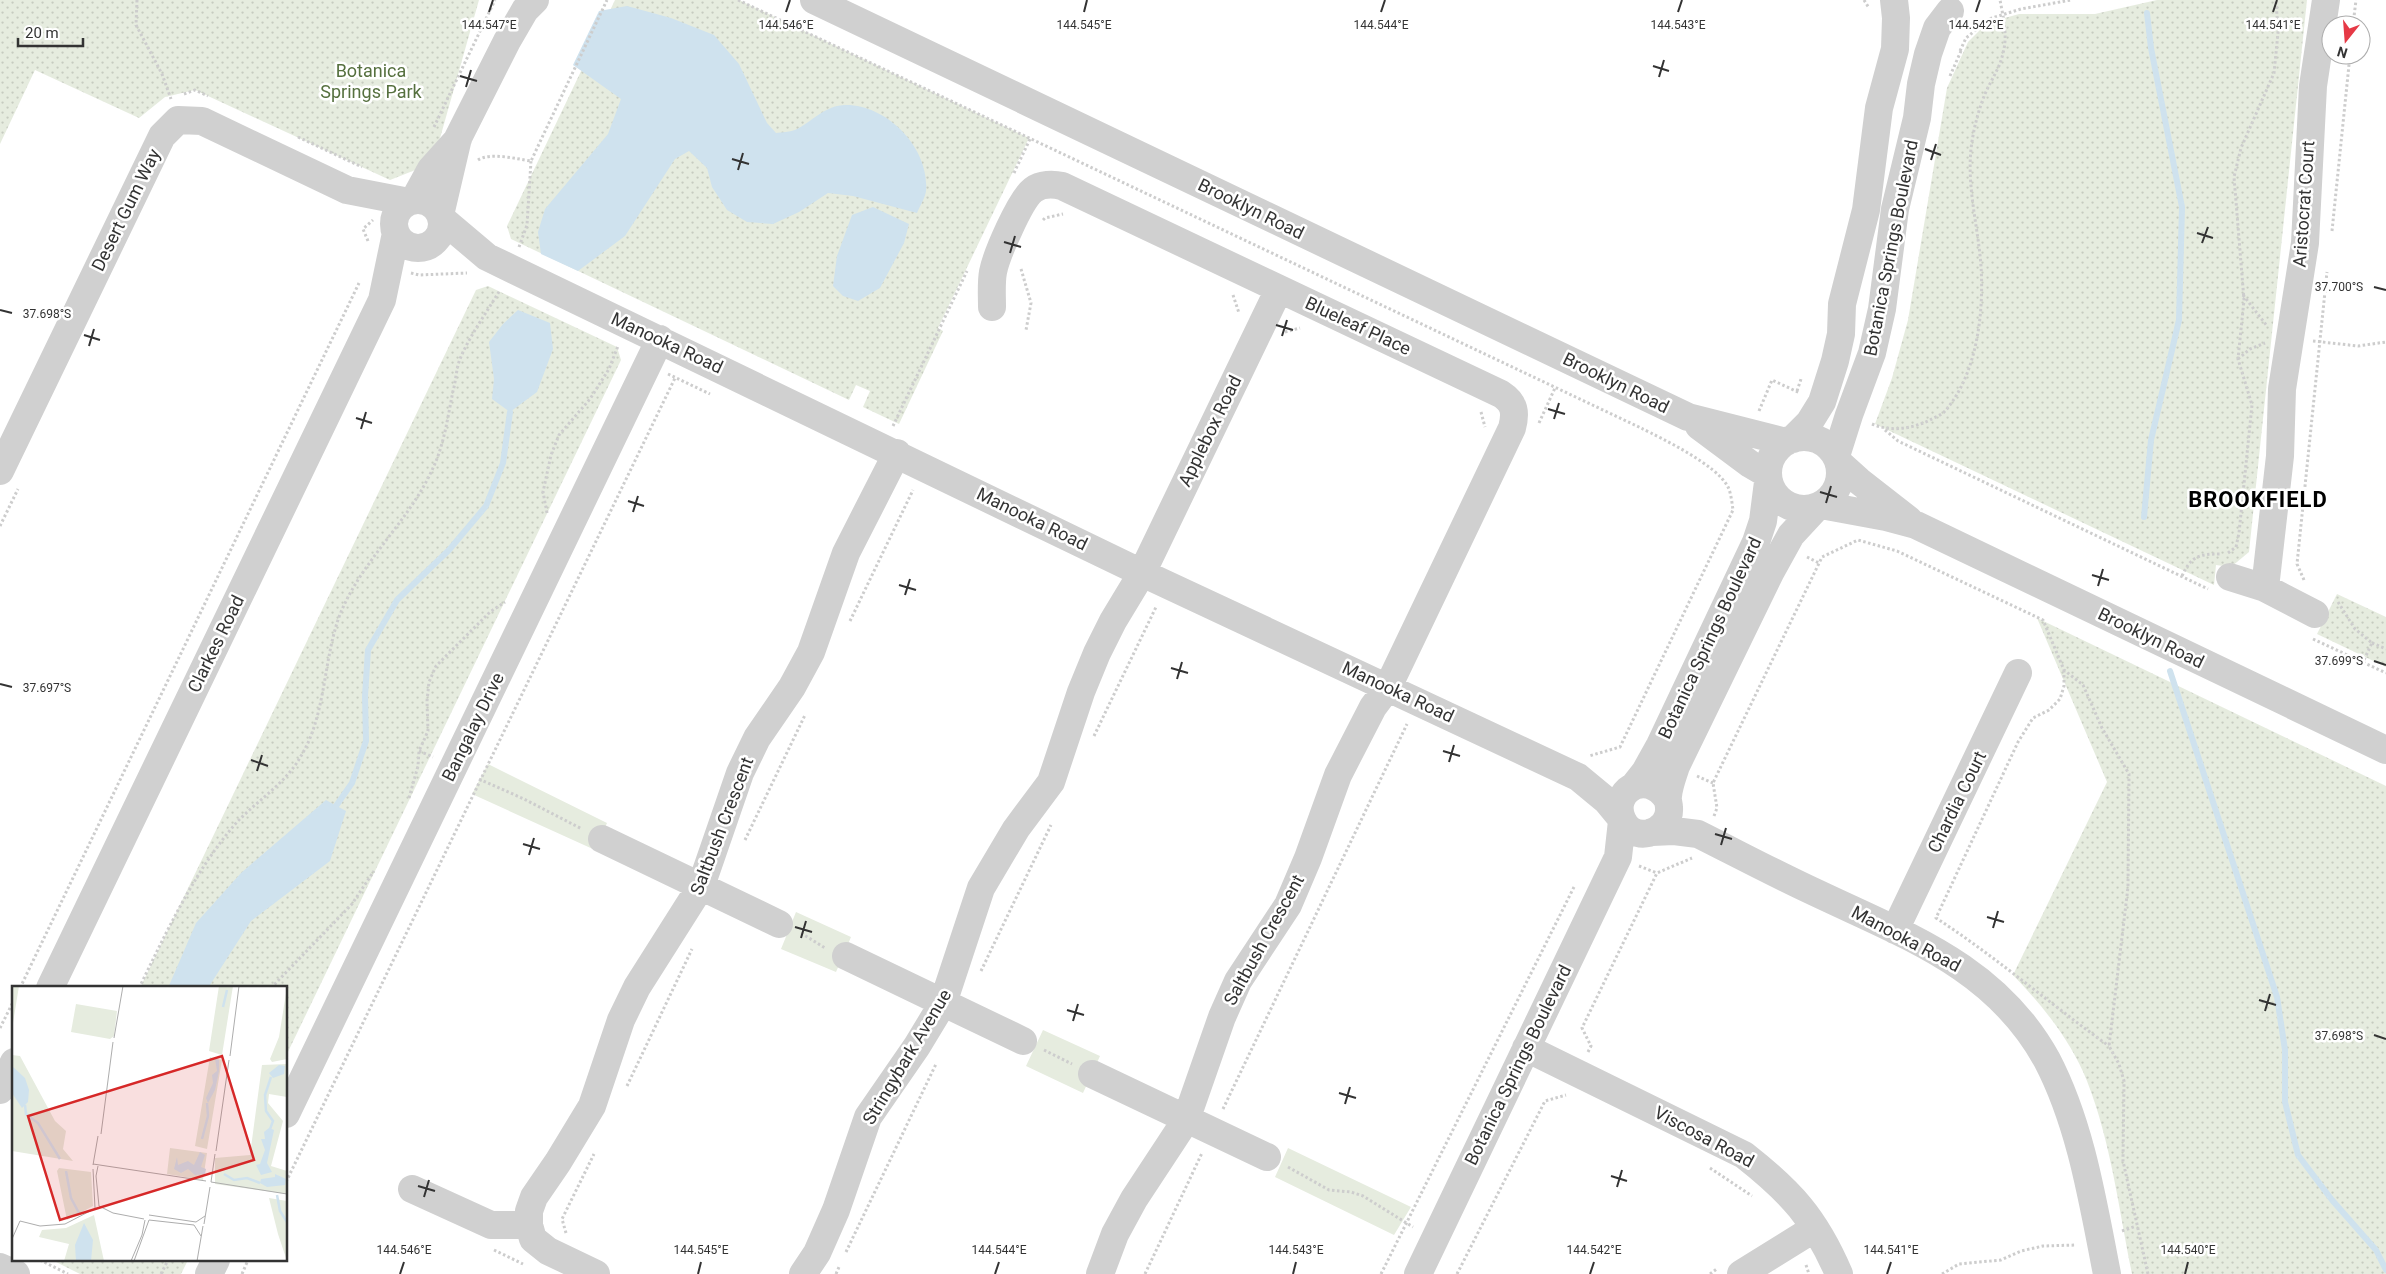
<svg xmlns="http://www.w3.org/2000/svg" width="2386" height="1274" font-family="Roboto,sans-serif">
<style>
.grass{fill:#e6ecdf}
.park{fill:url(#park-dots)}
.water{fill:#cfe2ee}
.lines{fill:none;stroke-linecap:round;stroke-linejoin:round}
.stream{stroke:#cfe2ee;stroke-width:6}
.path{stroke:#cdcdcd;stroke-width:3;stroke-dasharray:2.5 2.5;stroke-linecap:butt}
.minor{stroke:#d0d0d0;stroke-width:28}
.ticks{fill:none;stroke:#333;stroke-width:2}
.labels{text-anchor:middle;stroke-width:5;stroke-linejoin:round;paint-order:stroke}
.park-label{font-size:18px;fill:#56703f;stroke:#fff}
.street-label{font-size:18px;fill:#333;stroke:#fff}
.district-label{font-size:22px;font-weight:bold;letter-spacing:1px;fill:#000;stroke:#fff}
.inset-river{fill:none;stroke:#cfe2ee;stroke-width:2.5}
.inset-road{fill:none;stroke:#adadad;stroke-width:1}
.view{fill:#d62828;fill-opacity:0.15;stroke:#d62828;stroke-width:2.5}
.inset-edge{fill:none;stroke:#333;stroke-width:2.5}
.ticks-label{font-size:12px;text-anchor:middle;fill:#333;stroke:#fff;stroke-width:5;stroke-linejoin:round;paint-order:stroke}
</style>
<defs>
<pattern id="park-dots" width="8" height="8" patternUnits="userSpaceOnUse" patternTransform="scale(1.25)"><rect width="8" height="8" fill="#e6ecdf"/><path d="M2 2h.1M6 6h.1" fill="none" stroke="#c6cbc0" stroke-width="1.8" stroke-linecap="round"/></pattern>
</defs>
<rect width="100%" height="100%" fill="#fff"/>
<path class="grass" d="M488 764 607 823 595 850 472 794Z
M796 912 851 937 836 972 781 949Z
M1043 1030 1100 1056 1083 1093 1026 1066Z
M1288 1148 1411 1207 1394 1235 1275 1177Z"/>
<path class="park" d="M0 0H479L433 163 390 180 195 90 165 97 139 118 35 70 0 144Z
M615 0H739L1029 138 938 328 943 331 899 424 863 407 870 391 856 385 849 400 511 239 507 226Z
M2157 0H2307L2249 552 2231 567 2216 565 2214 585 1875 424 1892 378 1908 320 1947 88 1968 42 1987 23 2019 14H2095Z
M488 286 617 347 621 360 286 1056V988H140L476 290Z
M2337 594 2386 617V667L2317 634Z
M2037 618 2386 786V1274H2132C2119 1210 2111 1142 2087 1081 2071 1041 2043 1006 2013 975L2107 782Z
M52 1260H188L181 1274H80Z"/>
<path class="water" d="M627 6 671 18 714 35 739 64 767 123 776 133C782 132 789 132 795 130 812 122 825 105 846 105 888 105 930 149 926 191 925 198 920 206 917 213L853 196 828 193 799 212 773 224 747 222 727 210 712 187 707 168 689 151 675 159 625 236 578 271 541 254 538 232 545 209 608 134 621 99 573 65 599 11Z
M873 207 909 224 904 243 880 288 858 301 843 296 833 286 837 256 852 215Z
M518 310 550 323 553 349 537 392 510 412 492 399 494 379 489 342 503 324Z
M326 800 346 811 330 861 251 921 208 988H168L196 923 241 873Z"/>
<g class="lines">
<path class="stream" d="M2144 517 2151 440 2179 320 2182 207 2151 48 2147 13
M2170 671 2277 997 2285 1050V1102L2298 1155 2332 1200 2376 1250 2386 1270
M336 806 352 783 366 741 365 696 368 650 397 600 449 550 486 506 503 463 510 412"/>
<path class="path" d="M137 0 136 25 162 74 171 99
M738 0 1641 428C1663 439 1717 465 1728 487 1731 493 1732 503 1733 510L1620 747 1589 756
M1864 0 1869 8
M2353 25 2356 0
M1960 51 1966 38 1989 19 2021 9 2071 0
M1950 76 1961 51
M184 94 195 90 208 96
M434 127 495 0
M298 137 362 167
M478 160C490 152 517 159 531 161L607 0
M1014 173 1030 139
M1043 220 1045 218 1063 214
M2332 231 2350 55
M368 241 363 229 373 220
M519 247 527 225 531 161
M1021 269 1031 303 1026 330
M411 273 419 275 467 273
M1233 295 1239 313
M2243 295 2267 326
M1285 332 1300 328
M2313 341 2358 346 2386 342
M2238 359 2250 349 2265 343
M668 374 710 394
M1797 391 1801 379
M1759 411 1772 380 1800 393
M1481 412 1485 427
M1539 423 1555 388
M1872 424C1891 432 1911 429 1930 420 1935 417 1942 415 1946 410 1977 373 1984 313 1981 266 1978 226 1967 189 1971 149 1973 131 1978 111 1985 94 1991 80 2000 68 2003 53 2008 36 2003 16 2000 0
M893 426 967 271
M1885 430 1898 441 2208 589
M547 513 543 492 551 455 559 435 590 399 609 369 618 346
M0 526 18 489
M2228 553 2236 547 2239 533 2252 405 2238 359 2244 300 2234 177 2241 148 2274 73 2278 33 2276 0
M1807 557 1819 563
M2182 576C2191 556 2199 554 2220 554
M2304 580 2297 564 2327 272
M2338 602 2355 629 2372 643 2363 662
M850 621 913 490
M2313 639 2386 673
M2372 643 2386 649
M2064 670V686L2060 699 2049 710 2033 718 2018 742 1936 918C1996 957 2050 1004 2109 1046
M1094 736 1156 607
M419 751 433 757
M1697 776 1713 783
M479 779 524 799 582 829
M409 798 418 766 419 751 428 731 427 701 429 682 436 666 490 612 505 602
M1714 816 1717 808 1713 783 1822 557 1858 540 1897 551 2043 620 2064 670 2083 685 2102 728 2129 774 2128 887 2109 1046 2119 1064 2124 1081 2123 1161 2148 1274
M745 840 805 715
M1639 866 1657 873
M801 933 825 948
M981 971 1051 825
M20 988 359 283
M139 988C167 931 195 870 237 822 258 800 286 783 301 756 326 715 323 662 339 617 360 562 409 522 433 468 444 445 448 416 453 391 456 381 456 369 460 359 470 335 487 312 500 290
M271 988 352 904 374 871
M0 1028 14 1000
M1044 1050 1072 1064
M1588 1052 1591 1046 1582 1028 1657 873 1692 858
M627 1086 692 949
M1223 1109 1407 724
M1288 1167 1329 1190 1351 1192 1363 1196 1413 1227
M1710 1168 1752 1196
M286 1182 675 378
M2122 1231 2136 1226
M566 1233 562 1219 594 1154
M494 1250 523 1264
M846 1252 936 1064
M40 1260 68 1274
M1806 1265 1809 1274
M161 1274 168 1260
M242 1274 248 1260
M836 1274 839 1267
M1145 1274 1202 1153
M1381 1274 1575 885
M1457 1274 1545 1101 1566 1095
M1710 1274 1718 1268
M1942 1274 1959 1264 2001 1260 2021 1251 2043 1246 2076 1245"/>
<path class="minor" d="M814 0 1688 417 1786 442
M414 200 431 169 458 139
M394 224a24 24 0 1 1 48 0a24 24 0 1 1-48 0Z
M440 215 458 138 507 41 525 10 535 0
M442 219 487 257 1142 573 1578 777 1607 801 1621 818
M992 307C992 295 991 283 993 272 996 256 1020 200 1033 190 1041 184 1053 184 1062 186L1501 394C1515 403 1516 413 1512 428L1388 687 1373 707 1338 775 1308 858 1288 905 1238 981 1222 1017 1186 1120 1134 1199 1115 1234 1100 1274
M1699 426 1750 464 1767 474
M1768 473a36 36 0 1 1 72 0a36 36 0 1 1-72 0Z
M1793 439 1809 423 1822 402 1835 361 1841 334 1842 304 1866 210 1879 108 1895 49 1896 18 1894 0
M1836 456 1849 415 1872 353 1882 309 1895 209 1917 118 1921 84 1928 54 1937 28 1950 11
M1839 463 1859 481 1909 520
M0 471 162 136 178 120 202 121 347 190 409 202
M1821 505 1886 517 1916 525 2386 750
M2230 577 2265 588 2315 614
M2265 588 2280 456 2282 389 2305 243 2313 86 2326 0
M1634 786 1645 772 1660 745 1756 542 1763 521 1768 482
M1667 799C1659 786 1642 778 1628 790 1610 806 1624 839 1649 833 1661 830 1670 820 1669 808 1669 803 1667 800 1668 796 1669 785 1673 776 1676 766L1770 573 1791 535 1816 508
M1652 832 1674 831 1698 834C1740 855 1781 877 1823 896 1912 938 1997 969 2047 1060 2081 1125 2093 1203 2107 1274
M602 839 779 924
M1895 930 2018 673
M846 956 1023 1041
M50 988 382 300 396 233
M1526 1048 1744 1155C1791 1192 1815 1218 1839 1274
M1092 1074 1267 1157
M0 1090 14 1062
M286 1114 660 339
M412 1189 491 1225H529
M0 1267 16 1274
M209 1274 216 1260
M596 1274 548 1251 533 1239 529 1225V1211L534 1197 558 1162 592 1106 621 1020 637 987 701 886 740 773 757 738 792 687 811 652 846 553 897 453
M803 1274 817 1253 836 1210 868 1117 917 1046 943 1003 981 888 1016 829 1051 782 1081 692 1097 653 1113 621 1142 573 1279 289
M1418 1274 1618 857 1622 821
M1741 1274 1815 1228"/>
</g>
<path class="ticks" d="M489 12 493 0M786 12 790 0M1084 12 1087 0M1381 12 1385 0M1678 12 1682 0M1976 12 1980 0M2273 12 2277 0M1653 66 1669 71M460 76 477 81M1659 77 1664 60M466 87 471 70M1925 149 1941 155M732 159 749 164M1931 160 1936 144M738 170 743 153M2197 233 2213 238M1004 242 1021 247M2202 243 2208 227M1010 253 1015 236M2374 287 2386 290M0 310 12 313M1276 325 1293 330M84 335 100 340M1282 336 1287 320M89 346 94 329M1548 409 1565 414M356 418 372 423M1554 419 1559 403M361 429 366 412M1820 492 1837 497M628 501 644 506M1826 503 1831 486M633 512 638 496M2092 575 2109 580M899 585 916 590M2098 586 2103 569M905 595 910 579M2374 661 2386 665M1171 668 1188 673M1177 679 1182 662M0 684 12 687M1443 751 1460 756M251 760 268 766M1449 762 1454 745M257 771 262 755M1715 834 1732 839M523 844 540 849M1721 845 1726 828M529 855 534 838M1987 917 2004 922M795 927 812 932M1993 928 1998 911M801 938 806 921M2259 1000 2276 1005M1067 1010 1084 1015M2265 1011 2270 994M1073 1021 1078 1004M2374 1035 2386 1039M1339 1093 1356 1098M1345 1104 1350 1087M1611 1176 1627 1181M418 1186 435 1191M1617 1187 1622 1170M424 1197 429 1180M400 1274 404 1262M698 1274 701 1262M995 1274 999 1262M1293 1274 1296 1262M1590 1274 1594 1262M1887 1274 1891 1262M2185 1274 2188 1262"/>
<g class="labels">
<g class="park-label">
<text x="371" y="77">Botanica<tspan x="371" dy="21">Springs Park</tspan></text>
</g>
<g class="street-label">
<text transform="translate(2304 204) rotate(-86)" y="6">Aristocrat Court</text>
<text transform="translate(1251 209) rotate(26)" y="6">Brooklyn Road</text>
<text transform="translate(126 210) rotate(-64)" y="6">Desert Gum Way</text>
<text transform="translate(1891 248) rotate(-79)" y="6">Botanica Springs Boulevard</text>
<text transform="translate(1358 326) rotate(25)" y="6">Blueleaf Place</text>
<text transform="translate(667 343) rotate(25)" y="6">Manooka Road</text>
<text transform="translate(1616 383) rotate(26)" y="6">Brooklyn Road</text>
<text transform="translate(1210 431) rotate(-64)" y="6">Applebox Road</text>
<text transform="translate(1032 519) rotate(26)" y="6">Manooka Road</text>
<text transform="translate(1710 638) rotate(-65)" y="6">Botanica Springs Boulevard</text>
<text transform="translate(2151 638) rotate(26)" y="6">Brooklyn Road</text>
<text transform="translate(216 644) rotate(-64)" y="6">Clarkes Road</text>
<text transform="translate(1398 692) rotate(25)" y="6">Manooka Road</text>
<text transform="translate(473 727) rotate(-64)" y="6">Bangalay Drive</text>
<text transform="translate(1957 802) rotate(-64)" y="6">Chardia Court</text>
<text transform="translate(722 826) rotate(-69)" y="6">Saltbush Crescent</text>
<text transform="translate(1906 939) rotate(28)" y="6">Manooka Road</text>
<text transform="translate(1264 940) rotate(-61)" y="6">Saltbush Crescent</text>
<text transform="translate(907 1057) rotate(-59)" y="6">Stringybark Avenue</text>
<text transform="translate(1518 1065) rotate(-64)" y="6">Botanica Springs Boulevard</text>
<text transform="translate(1704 1137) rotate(28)" y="6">Viscosa Road</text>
</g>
<g class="district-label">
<text x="2258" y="507">BROOKFIELD</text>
</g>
</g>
<g transform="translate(12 986)">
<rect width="275" height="275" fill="#fff"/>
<path d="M0 0H7L0 43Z" fill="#e6ecdf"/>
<path d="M207 0H221L210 69 197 65ZM275 1V73L260 76 258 73 267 51ZM64 18 105 25 102 50 98 53 59 46ZM0 69 8 70 43 135 54 145 51 163 61 175 0 165ZM198 71 210 74 195 163 183 160ZM275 78V111L257 108 256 117 271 135 259 180 275 185V208L203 198V172L238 169 250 79ZM158 162 195 167 191 194 155 188ZM47 182 79 186 81 220 55 234 45 185ZM257 212 275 215V275L266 248ZM82 229 92 275H52L57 258 27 251 30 244 54 242Z" fill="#e6ecdf"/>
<path d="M203 73 207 74V85L203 104 196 117 194 112 201 97 200 89 205 85ZM267 79 273 80 272 88 261 92 257 87ZM0 80 13 92 17 104 16 116 10 122 0 107ZM257 142 262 144 255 177 260 186 249 189 244 179 248 178 253 164 249 153H253L252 146ZM188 166 193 169 189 181 194 183 193 188 183 189 176 183 169 187 162 183 165 171 166 179 176 175 182 179ZM263 188 274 193 273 199 255 201 248 197 249 193 263 191ZM72 237 81 254 79 275H64L63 259Z" fill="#cfe2ee"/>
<path class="inset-river" d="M211 21 215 4M13 119 14 128 26 137 48 173M257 146 261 135 254 125 253 109 259 91M190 153 196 130 195 117M54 185 59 212 67 227M212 188 222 194 235 192 248 197M265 209 268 225 275 236"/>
<path class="inset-road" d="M102 52 111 0M218 70 227 0M89 148 101 56M204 165 217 74M81 178 194 195M81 179 86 150M86 180 84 190 87 220 101 227M81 183 83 222M199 196 275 208M199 196 203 168M101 227 132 233M137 229 184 236 193 230M192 238 198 201M0 253 8 235 28 240 53 238 82 223M119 275 130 249 133 234M122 275 137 234 182 239 189 250M185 275 191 240"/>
<path class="view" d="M210 70 242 174 48 234 16 130Z"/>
<rect width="275" height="275" class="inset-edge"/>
</g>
<g class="ticks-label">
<text x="489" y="29">144.547°E</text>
<text x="786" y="29">144.546°E</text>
<text x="1084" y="29">144.545°E</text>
<text x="1381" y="29">144.544°E</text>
<text x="1678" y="29">144.543°E</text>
<text x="1976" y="29">144.542°E</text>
<text x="2273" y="29">144.541°E</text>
<text x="2339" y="291">37.700°S</text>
<text x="47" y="318">37.698°S</text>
<text x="2339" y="665">37.699°S</text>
<text x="47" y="692">37.697°S</text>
<text x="2339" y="1040">37.698°S</text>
<text x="404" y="1254">144.546°E</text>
<text x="701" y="1254">144.545°E</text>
<text x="999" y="1254">144.544°E</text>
<text x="1296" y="1254">144.543°E</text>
<text x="1594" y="1254">144.542°E</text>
<text x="1891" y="1254">144.541°E</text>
<text x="2188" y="1254">144.540°E</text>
</g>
<g transform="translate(2346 40) rotate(197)"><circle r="24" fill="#ffffff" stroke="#adadad"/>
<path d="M0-4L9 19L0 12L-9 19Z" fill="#e63946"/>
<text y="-8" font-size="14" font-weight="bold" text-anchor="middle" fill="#333333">N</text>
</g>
<path d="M18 38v8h65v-8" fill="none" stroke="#333333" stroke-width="2.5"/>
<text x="25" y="38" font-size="15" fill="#333333" stroke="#ffffff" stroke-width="4" paint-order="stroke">20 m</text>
</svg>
